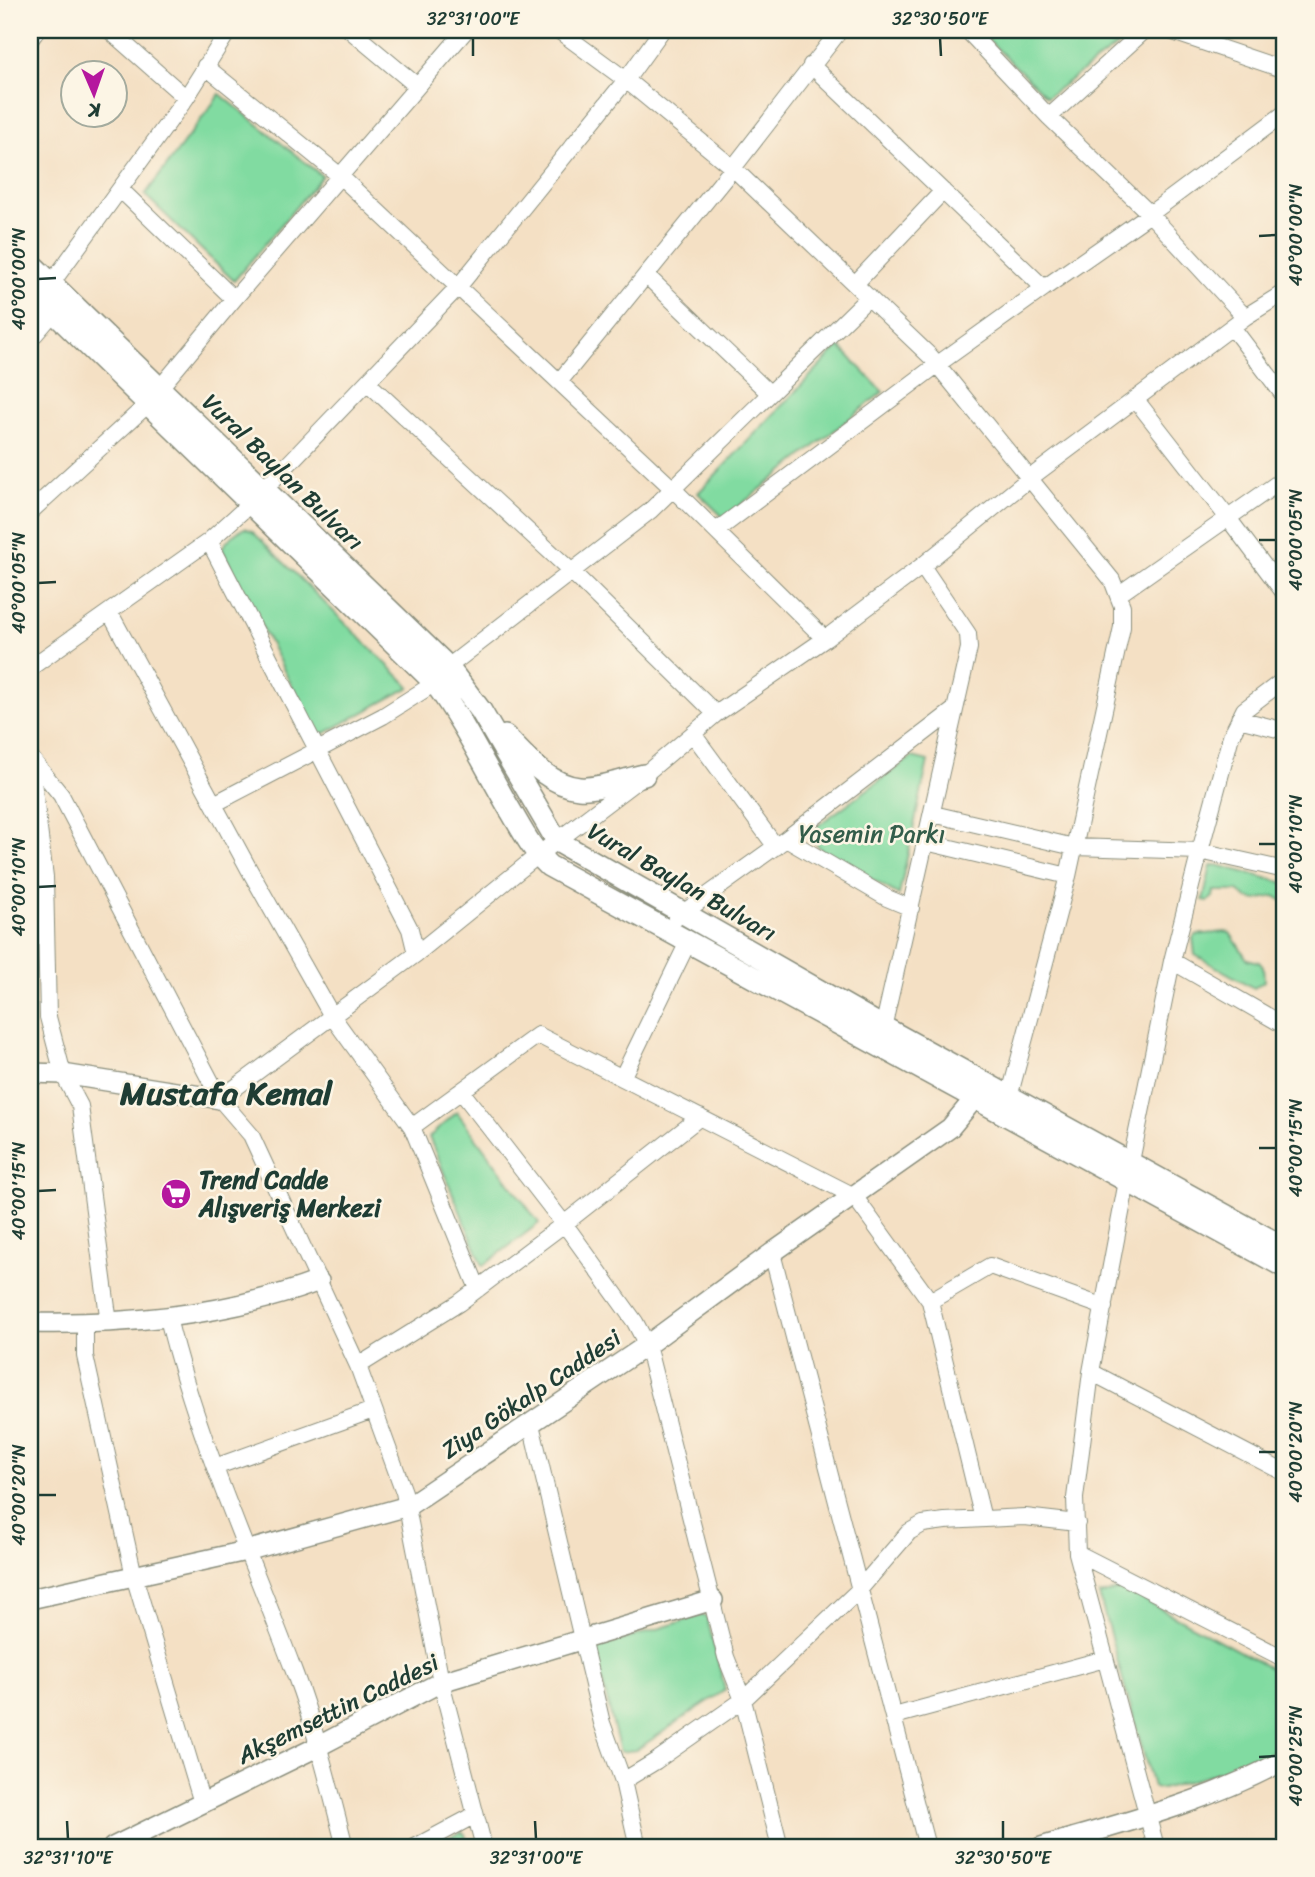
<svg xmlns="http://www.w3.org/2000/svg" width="1315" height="1877" font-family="Sriracha,sans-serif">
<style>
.green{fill:#81dba1;stroke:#508c6a;stroke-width:2}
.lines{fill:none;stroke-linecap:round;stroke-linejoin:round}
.minor-casing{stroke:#8a8e7c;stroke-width:18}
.tertiary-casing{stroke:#8a8e7c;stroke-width:22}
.secondary-casing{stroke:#8a8e7c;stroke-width:24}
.minor{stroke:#fff;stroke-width:16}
.tertiary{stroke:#fff;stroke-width:19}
.secondary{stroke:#fff;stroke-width:21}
.ticks{fill:none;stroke:#1f3d34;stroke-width:2.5}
.labels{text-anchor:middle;stroke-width:5;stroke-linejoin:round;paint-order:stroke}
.street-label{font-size:24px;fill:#1f3d34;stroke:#fcf5e5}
.park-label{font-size:24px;fill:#335d4a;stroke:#fcf5e5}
.poi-label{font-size:24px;font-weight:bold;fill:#1f3d34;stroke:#fcf5e5;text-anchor:start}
.district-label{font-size:32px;font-weight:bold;fill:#1f3d34;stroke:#fcf5e5}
.neatline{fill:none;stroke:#1f3d34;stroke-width:2.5}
.ticks-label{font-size:18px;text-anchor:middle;fill:#1f3d34}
</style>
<rect width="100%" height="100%" fill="#fcf5e5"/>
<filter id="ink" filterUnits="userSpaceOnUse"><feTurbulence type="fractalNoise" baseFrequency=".0143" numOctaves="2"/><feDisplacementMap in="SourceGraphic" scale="14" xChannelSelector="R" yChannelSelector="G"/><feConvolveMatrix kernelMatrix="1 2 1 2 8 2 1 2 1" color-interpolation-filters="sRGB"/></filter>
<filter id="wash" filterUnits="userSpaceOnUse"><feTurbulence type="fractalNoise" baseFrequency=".00686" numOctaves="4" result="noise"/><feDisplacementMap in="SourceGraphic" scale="28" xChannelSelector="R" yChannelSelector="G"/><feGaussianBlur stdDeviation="1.57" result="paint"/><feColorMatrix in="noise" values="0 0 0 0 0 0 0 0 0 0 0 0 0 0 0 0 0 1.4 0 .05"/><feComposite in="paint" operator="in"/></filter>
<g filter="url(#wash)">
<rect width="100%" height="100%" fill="#f4e0c4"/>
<path class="green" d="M978 30H1131L1129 37 1047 97Z
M220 94 322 176 234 281 145 195Z
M839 346 883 392 724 518 698 493Z
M245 528 252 531 410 687 318 737 222 549C225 541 237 531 245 528Z
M912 757 928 761 899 895 820 849 809 832Z
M1217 865 1285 883V902L1275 896 1255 900 1247 898 1238 891H1214L1213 897 1208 901 1203 900 1211 866Z
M1225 932 1230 933 1247 959 1259 962 1263 967 1264 981 1254 988 1195 955 1193 938 1196 935Z
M457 1112 539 1223 483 1266 429 1137Z
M1124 1589 1285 1676C1285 1706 1291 1744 1260 1760L1162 1789 1153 1787 1099 1595Z
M702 1615 707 1618 725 1690 636 1750 620 1752 594 1649Z
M461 1832 465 1834 468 1847H430Z"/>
</g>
<g filter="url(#ink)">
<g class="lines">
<g class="minor-casing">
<path id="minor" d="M109 30 186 98
M350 30 417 86
M558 30 626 80 733 168 931 357 1112 580 1122 606V627L1068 876 1007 1105
M967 30 1049 117 1150 214 1245 317
M1167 30 1285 70
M30 40 37 30
M205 66 339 175 673 489 825 639
M1049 117 1145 30
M121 190 234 299
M646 275 769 393
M51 284 186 98 229 30
M855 284 943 191
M1044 288 1150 214 1285 113
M1232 327 1285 397
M30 340 54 312
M559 382 733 168 840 30
M368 383 571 571 716 714
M159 389 234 299 466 30
M1285 478 1228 518 1285 594
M30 512 148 404
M716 531 938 364 1044 288 811 65
M209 541 410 929 416 954
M1118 595 1228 518 1136 400
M110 613 250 871 332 1016 412 1127 478 1289
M448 667 650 511 869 297
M30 668 209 541 250 504 459 286 626 80 662 30
M1239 719 1285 731
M693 734 776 847
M30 757 45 877 48 1017 63 1074 80 1106 109 1323
M31 758 61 795 220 1099 251 1135 358 1366 404 1492 441 1682 484 1847
M214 804 383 716 435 683
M933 814 1074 847 1200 851 1285 870
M786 839 887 898 911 908
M926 842 1068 876
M676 918 786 839 954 710
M1172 961 1285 1026
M881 1037 969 648 968 634 922 566
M622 1078 688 942
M461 1091 571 1233 635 1322 647 1345 726 1657 743 1700 780 1847
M220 1099 416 954 537 856 644 775 716 714 825 639 922 566 1030 478 1245 317 1285 292
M412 1127 538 1035 854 1196 930 1301 990 1266 1104 1307
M772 1253 927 1847
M930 1301 983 1519
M168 1318C198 1441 251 1556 295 1674 316 1730 330 1789 345 1847
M85 1324V1356L134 1576 202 1803
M358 1366 459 1303 564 1224 700 1117
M1091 1372 1285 1473
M531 1424 602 1723 623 1781 638 1847
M215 1467 373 1410
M1077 1553 1285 1659
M894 1716 1105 1659
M623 1781 656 1761 743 1700 859 1590 909 1532 923 1524 945 1521 1025 1517 1077 1523
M30 1844 31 1847
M415 1847 475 1815
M1156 1847 1077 1553 1075 1498 1091 1372 1127 1181 1172 961 1200 851 1231 736 1244 710 1285 679"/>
</g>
<g class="tertiary-casing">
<path id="tertiary" d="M30 1073 63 1074 220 1099
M30 1323C127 1325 227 1316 319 1281
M30 1599 246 1551 408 1506 647 1345 772 1253 950 1128 984 1087
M113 1847 317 1747 441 1682 713 1600
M1041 1847C1120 1824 1203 1803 1277 1764"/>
</g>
<g class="secondary-casing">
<path id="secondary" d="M30 263 448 667 481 711 557 841 883 1027 1285 1248
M30 289 435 683C465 724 486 769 512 813 523 832 533 851 549 866L1285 1267
M505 736C525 756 548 785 579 788 597 790 626 779 644 775"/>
</g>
<use href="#minor" class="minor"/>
<use href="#tertiary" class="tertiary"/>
<use href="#secondary" class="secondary"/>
</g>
</g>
<path class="ticks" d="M473 38V56M940 38 941 56M1259 236 1276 235M38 279 56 278M1259 540H1276M38 583 56 582M1259 844H1276M38 887 56 886M1259 1148H1276M38 1191 56 1190M1259 1452H1276M38 1495H56M1259 1757 1276 1756M67 1821 68 1839M535 1821 536 1839M1003 1821V1839"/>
<defs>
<g id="supermarket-disc" transform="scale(1.575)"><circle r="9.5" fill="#b5179e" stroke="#fcf5e5"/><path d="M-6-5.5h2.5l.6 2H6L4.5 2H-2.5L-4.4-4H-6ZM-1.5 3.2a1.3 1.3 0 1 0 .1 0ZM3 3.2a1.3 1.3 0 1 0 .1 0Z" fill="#fff"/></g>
</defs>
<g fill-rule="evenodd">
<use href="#supermarket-disc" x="176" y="1194"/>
</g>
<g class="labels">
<g class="street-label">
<text transform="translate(283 472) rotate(44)" y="8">Vural Baylan Bulvarı</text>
<text transform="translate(682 882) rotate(30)" y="8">Vural Baylan Bulvarı</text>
<text transform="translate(531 1394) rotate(-34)" y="8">Ziya Gökalp Caddesi</text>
<text transform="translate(338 1709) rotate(-26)" y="8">Akşemsettin Caddesi</text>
</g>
<g class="park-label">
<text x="872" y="842">Yasemin Parkı</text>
</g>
<g class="poi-label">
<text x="199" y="1188">Trend Cadde<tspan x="199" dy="28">Alışveriş Merkezi</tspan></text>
</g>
<g class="district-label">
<text x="226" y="1104">Mustafa Kemal</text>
</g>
</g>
<rect width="1315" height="1877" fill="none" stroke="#fcf5e5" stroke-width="77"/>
<g transform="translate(94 94) rotate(178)"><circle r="33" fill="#fcf5e5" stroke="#a4ab9e" stroke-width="2"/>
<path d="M0-5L12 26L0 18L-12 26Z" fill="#b5179e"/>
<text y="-10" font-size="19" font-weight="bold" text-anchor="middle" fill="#1f3d34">K</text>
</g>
<rect x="38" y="38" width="1238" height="1801" class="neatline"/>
<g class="ticks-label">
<text x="473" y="25">32°31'00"E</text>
<text x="940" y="25">32°30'50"E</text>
<text transform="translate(1296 235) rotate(-90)" y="6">40°00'00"N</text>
<text transform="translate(19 279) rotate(-90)" y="6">40°00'00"N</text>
<text transform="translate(1296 540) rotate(-90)" y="6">40°00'05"N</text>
<text transform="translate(19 583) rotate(-90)" y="6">40°00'05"N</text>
<text transform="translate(1296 844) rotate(-90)" y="6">40°00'10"N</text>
<text transform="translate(19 887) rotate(-90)" y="6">40°00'10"N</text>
<text transform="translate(1296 1148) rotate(-90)" y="6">40°00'15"N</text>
<text transform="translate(19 1191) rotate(-90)" y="6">40°00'15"N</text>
<text transform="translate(1296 1452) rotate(-90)" y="6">40°00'20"N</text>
<text transform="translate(19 1495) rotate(-90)" y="6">40°00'20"N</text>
<text transform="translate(1296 1756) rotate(-90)" y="6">40°00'25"N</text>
<text x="68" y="1864">32°31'10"E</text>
<text x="536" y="1864">32°31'00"E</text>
<text x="1003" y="1864">32°30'50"E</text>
</g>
</svg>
